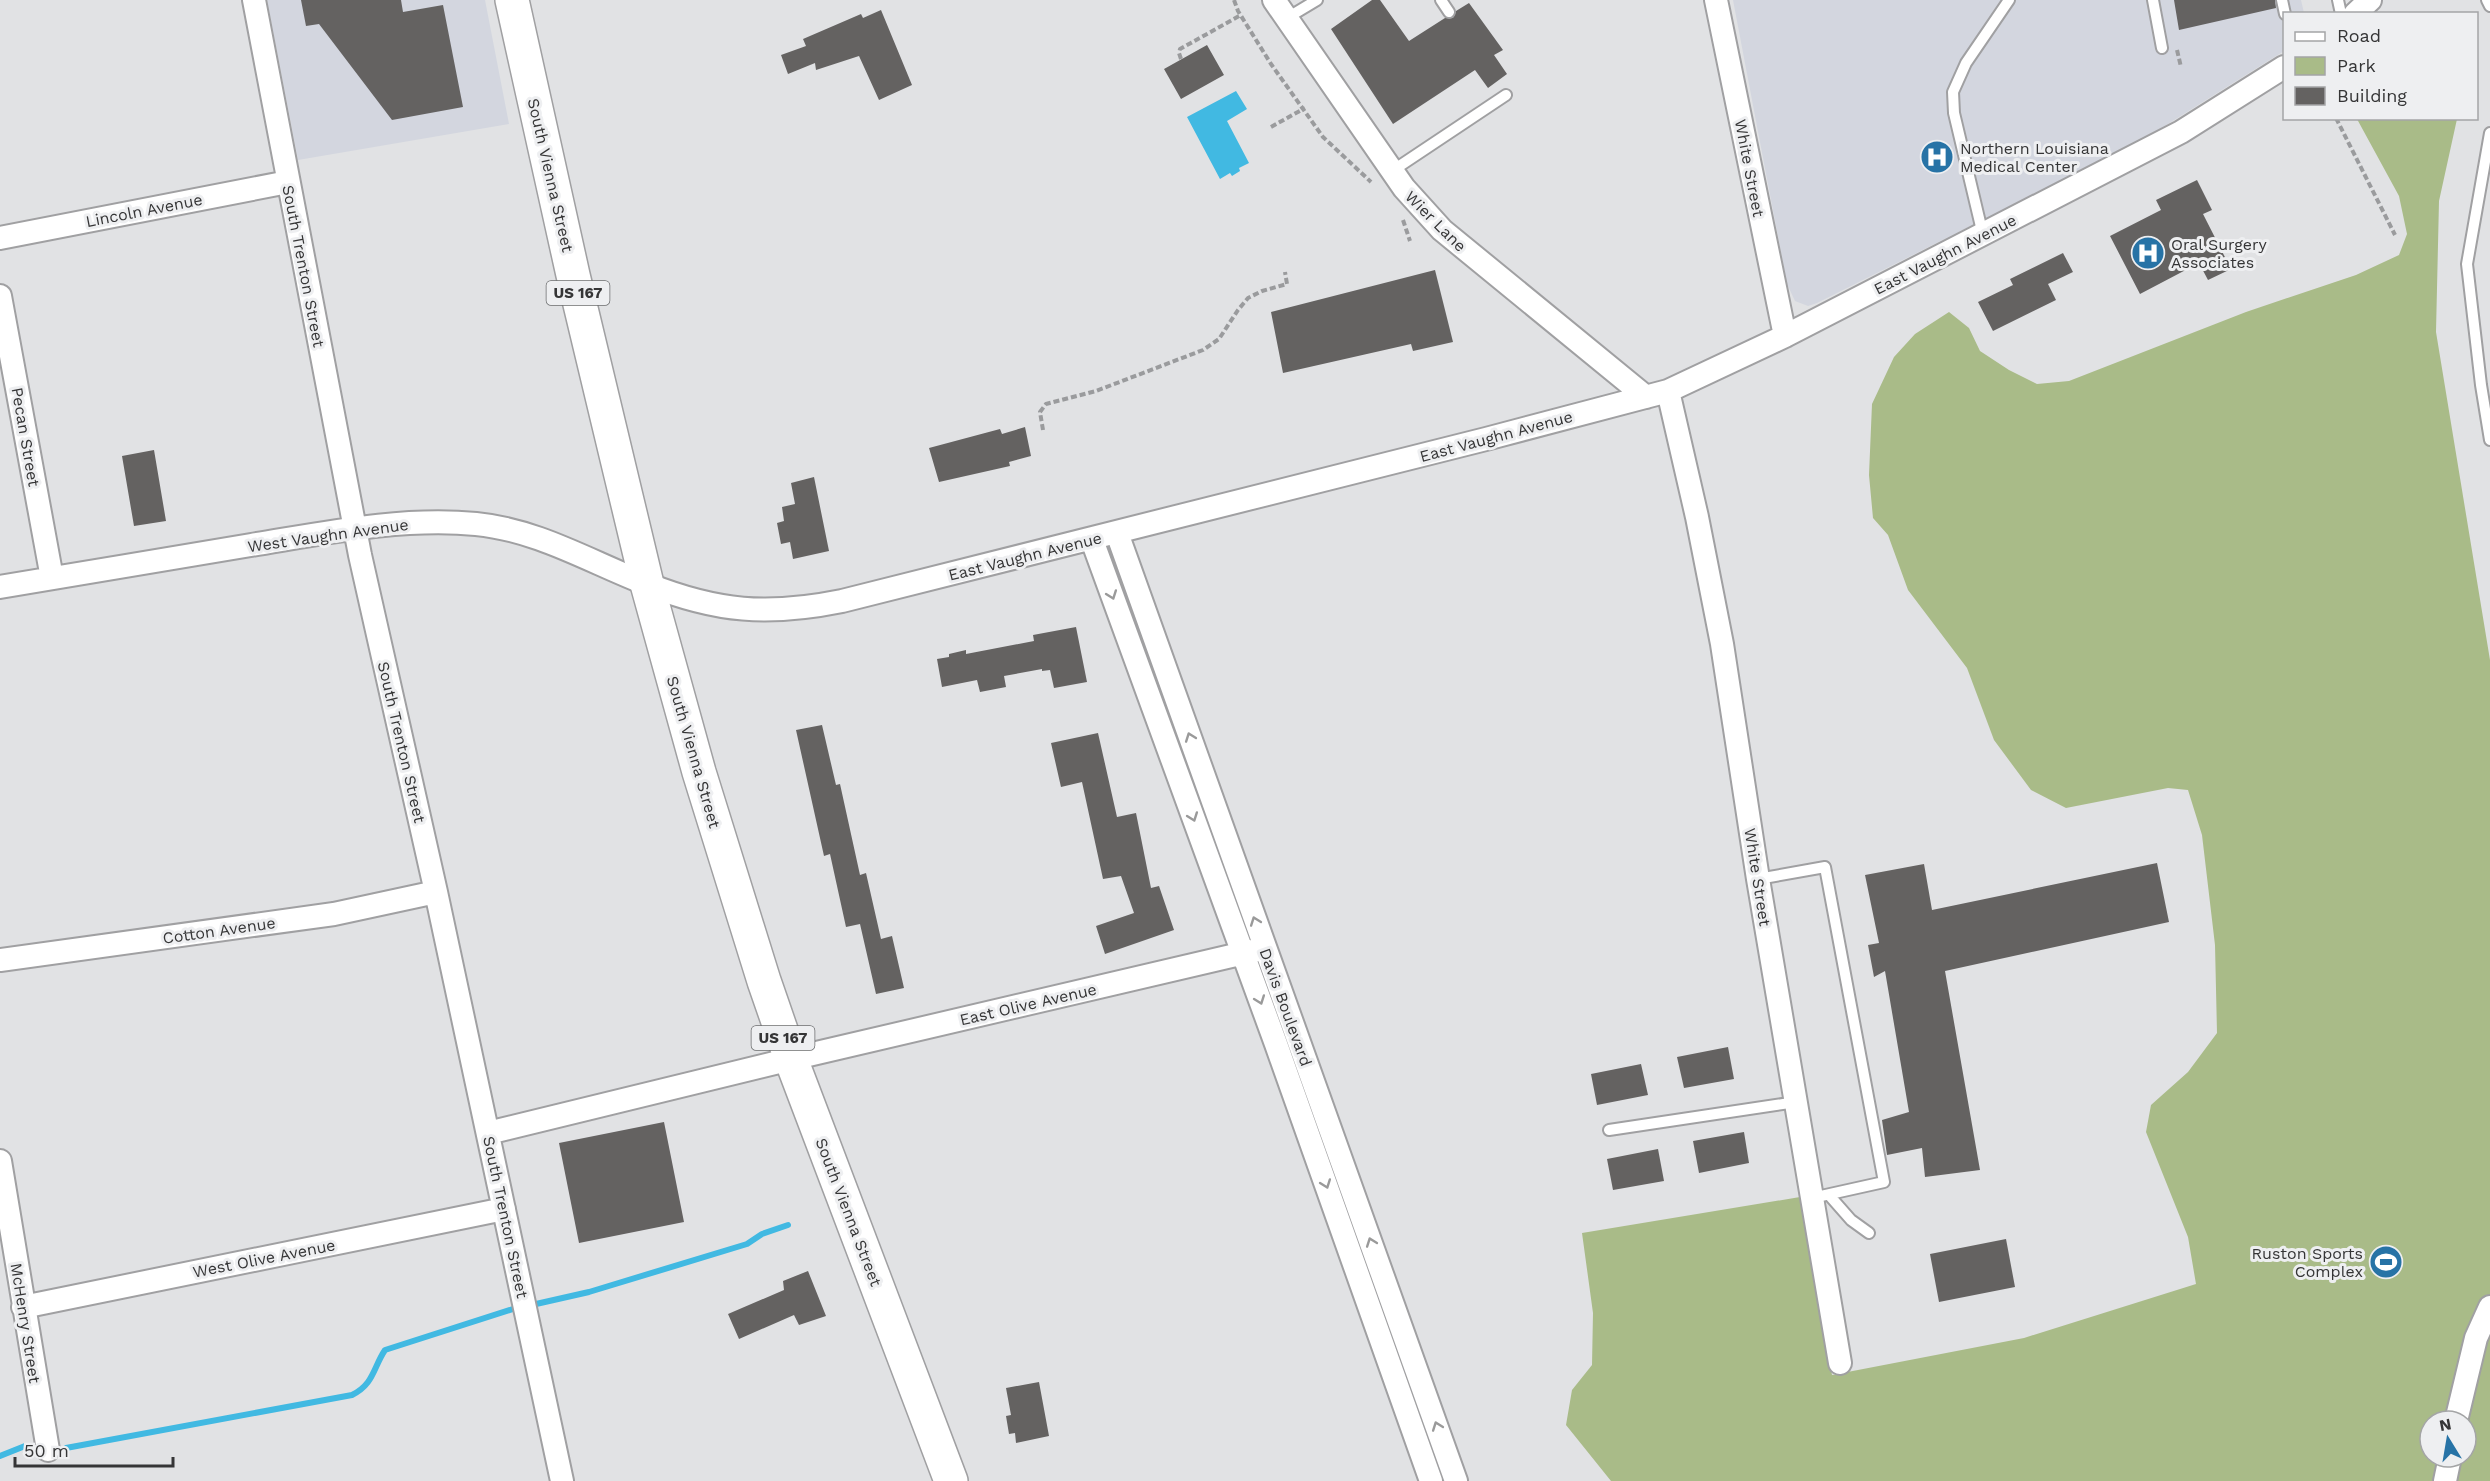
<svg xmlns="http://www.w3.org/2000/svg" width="2490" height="1481" font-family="'Work Sans',sans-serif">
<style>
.built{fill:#d3d6df}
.green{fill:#a9bb88;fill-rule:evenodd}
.water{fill:#41b9e2}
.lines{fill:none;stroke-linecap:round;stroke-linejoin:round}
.stream{stroke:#41b9e2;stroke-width:6}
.building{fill:#646261}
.lane-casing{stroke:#a0a0a2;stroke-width:14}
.street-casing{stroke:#a0a0a2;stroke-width:26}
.highway-casing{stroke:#a0a0a2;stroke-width:36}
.path{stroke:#9a9b9d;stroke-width:4;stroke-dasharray:6 3;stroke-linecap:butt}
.lane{stroke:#fff;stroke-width:10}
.street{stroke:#fff;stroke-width:22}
.highway{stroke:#fff;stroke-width:33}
.oneway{stroke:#9a9a9a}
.labels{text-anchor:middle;stroke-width:6;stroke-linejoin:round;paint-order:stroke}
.shield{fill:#eeeff1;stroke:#6c6d6e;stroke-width:1.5}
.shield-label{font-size:15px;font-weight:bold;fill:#353536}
.poi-label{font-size:16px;fill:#353536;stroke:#eeeff1;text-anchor:start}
.street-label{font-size:16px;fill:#353536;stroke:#eeeff1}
</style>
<rect width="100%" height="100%" fill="#e1e2e4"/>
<path class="built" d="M267 0H485L509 124 298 160Z
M1733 0H2301L2304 13 2284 14V51L2144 139 1817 303 1808 306 1795 301 1787 284Z"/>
<path class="green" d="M2357 119H2457L2439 201 2436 332 2490 660V1481H1611L1566 1425 1572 1390 1592 1365 1593 1313 1582 1233 1800 1197 1832 1375 2024 1338 2196 1284 2188 1237 2146 1132 2151 1105 2188 1072 2217 1033 2215 945 2202 835 2188 790 2168 788 2066 808 2031 790 1994 740 1967 668 1908 590 1888 535 1873 518 1869 475 1872 404 1894 357 1915 334 1949 312 1969 328 1980 351 2009 370 2037 384 2069 381 2246 312 2356 275 2399 255 2407 234 2399 196ZM2430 1421H2466V1457H2430Z"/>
<path class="water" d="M1236 91 1247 109 1227 121 1249 163 1239 168 1240 171 1232 176 1230 173 1220 179 1187 117Z"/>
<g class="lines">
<path class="stream" d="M536 1304 589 1292 747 1244 762 1234 788 1225
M66 1448 352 1395C374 1384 373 1368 385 1350L516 1308
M0 1456 25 1446"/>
</g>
<path class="building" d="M301 0H401L403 12 443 5 463 107 392 120 319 24 306 26Z
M1372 0H1380L1409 41 1445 18H1453L1456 11 1469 3 1503 50 1494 55 1507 74 1488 88 1475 70 1393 124 1331 29Z
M2174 0H2275L2276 8 2179 30Z
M881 10 912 85 879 100 859 56 816 70 815 63 788 74 781 55 806 46 803 39 861 14 863 18Z
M1207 45 1224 75 1181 99 1164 69Z
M2197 180 2212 210 2203 214 2231 269 2208 280 2199 263 2140 294 2110 236 2161 210 2156 200Z
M2063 253 2073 272 2048 284 2056 300 1993 331 1978 302 2013 285 2010 279Z
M1435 270 1453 342 1413 351 1411 344 1283 373 1271 312Z
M1025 427 1031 456 1009 462 1010 466 939 482 929 448 1000 429 1002 434Z
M154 450 166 521 134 526 122 456Z
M814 477 829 551 793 559 790 542 781 544 777 523 784 521 782 507 795 504 791 483Z
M1076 627 1087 682 1054 688 1050 670 1042 671V669L1004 676 1006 687 980 692 977 680 942 687 937 659 949 657V654L966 650V654L1034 641 1033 635Z
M822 725 836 785 840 784 860 875 866 873 881 939 892 936 904 988 876 994 860 924 846 927 830 854 824 856 796 730Z
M1098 733 1117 817 1136 813 1151 888 1159 886 1174 930 1105 954 1096 926 1134 913 1121 876 1103 879 1082 782 1061 787 1051 743Z
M2157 863 2169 922 1945 971 1980 1170 1925 1177 1922 1148 1887 1155 1882 1120 1909 1112 1885 971 1874 977 1868 945 1879 943 1865 875 1924 864 1932 910Z
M1728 1047 1734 1079 1684 1088 1677 1057Z
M1641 1064 1648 1095 1597 1105 1591 1074Z
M664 1122 684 1222 579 1243 559 1143Z
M1744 1132 1749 1163 1699 1173 1693 1141Z
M1658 1149 1664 1181 1613 1190 1607 1159Z
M2006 1239 2015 1287 1939 1302 1930 1254Z
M808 1271 826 1316 799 1325 794 1315 739 1339 728 1314 784 1290 783 1281Z
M1039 1382 1049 1436 1016 1443 1015 1433 1009 1434 1006 1416 1011 1415 1006 1388Z"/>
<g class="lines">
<g class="lane-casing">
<path id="lane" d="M1441 0 1449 12
M2153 0 2162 48
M2282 0 2285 14
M2338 0 2341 14
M2487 0 2490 6
M1287 18 1317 0
M2490 133 2467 264 2481 385 2490 440
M1392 171 1506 95
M1983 235 1954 113 1953 92 1966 63 2009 0
M1758 879 1825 867 1884 1182 1812 1198
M1609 1130 1796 1102
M1829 1195 1851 1220 1869 1233"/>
</g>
<g class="street-casing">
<path id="street" d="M254 0 360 555 436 892 562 1481
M1274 0 1404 188 1442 230 1646 397
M1716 0 1785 336
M2355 14 2370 0
M0 238 288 182
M0 296 52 578
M1668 391 1697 517 1722 644 1758 879 1840 1363
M1117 533 1456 1481
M1092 540 1276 1044 1431 1481
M0 587C84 573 167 559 251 545 325 533 401 517 476 524 538 530 590 562 647 584 717 612 768 616 842 601L1486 439 1668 391 1785 336 2181 132 2284 67
M0 960 334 914 436 892
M488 1133 791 1059 1257 950
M0 1161 48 1450
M23 1307 504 1209
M2456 1421 2476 1338 2490 1307
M2445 1481 2450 1457"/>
</g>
<g class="highway-casing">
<path id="highway" d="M512 0 573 275 647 584 699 772 764 981 791 1059 951 1481"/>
</g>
<path class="path" d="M1234 0 1238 11 1271 64 1323 137 1371 182
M2177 50 2181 67
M1181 59 1179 53 1180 49 1241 15
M2336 118 2395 235
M1271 127 1305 108
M1403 220 1410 241
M1043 430 1040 412 1046 404 1096 391 1203 350 1219 339 1238 310 1248 298 1262 291 1287 284 1285 272"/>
<use href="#lane" class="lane"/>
<use href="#street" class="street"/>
<use href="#highway" class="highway"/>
</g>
<defs><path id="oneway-chevron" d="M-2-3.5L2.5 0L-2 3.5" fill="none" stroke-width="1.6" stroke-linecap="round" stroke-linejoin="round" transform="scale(1.5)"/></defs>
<g class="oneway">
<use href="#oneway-chevron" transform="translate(1112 595) rotate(70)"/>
<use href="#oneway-chevron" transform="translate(1190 737) rotate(-110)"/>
<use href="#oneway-chevron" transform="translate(1193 817) rotate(70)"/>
<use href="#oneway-chevron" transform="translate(1255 921) rotate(-110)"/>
<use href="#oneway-chevron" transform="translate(1260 1000) rotate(70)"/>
<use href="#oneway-chevron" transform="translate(1326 1184) rotate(70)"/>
<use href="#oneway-chevron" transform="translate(1371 1242) rotate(-110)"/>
<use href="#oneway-chevron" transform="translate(1437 1426) rotate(-110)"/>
</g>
<defs>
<g id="hospital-disc" transform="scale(1.725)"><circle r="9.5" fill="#2773a6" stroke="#eeeff1"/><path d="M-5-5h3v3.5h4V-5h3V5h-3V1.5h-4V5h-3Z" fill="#fff"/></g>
<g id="stadium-disc" transform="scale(1.725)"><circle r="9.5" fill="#2773a6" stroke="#eeeff1"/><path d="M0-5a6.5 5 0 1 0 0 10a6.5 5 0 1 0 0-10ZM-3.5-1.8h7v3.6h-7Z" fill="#fff"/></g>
</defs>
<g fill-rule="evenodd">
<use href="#hospital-disc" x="1937" y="157"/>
<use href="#hospital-disc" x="2148" y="253"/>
<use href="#stadium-disc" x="2386" y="1262"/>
</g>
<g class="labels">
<g class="shield">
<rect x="546.5" y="281" width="63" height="24" rx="4.5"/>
<rect x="751.5" y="1026" width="63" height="24" rx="4.5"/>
</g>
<g class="shield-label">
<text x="578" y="298">US 167</text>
<text x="783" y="1043">US 167</text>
</g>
<g class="poi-label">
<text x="1960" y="154">Northern Louisiana<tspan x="1960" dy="18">Medical Center</tspan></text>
<text x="2171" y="250">Oral Surgery<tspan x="2171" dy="18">Associates</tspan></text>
<text x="2363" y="1259" text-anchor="end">Ruston Sports<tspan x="2363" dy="18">Complex</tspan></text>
</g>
<g class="street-label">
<text transform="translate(1750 168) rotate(79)" y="6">White Street</text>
<text transform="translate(551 175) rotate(77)" y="6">South Vienna Street</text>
<text transform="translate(144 210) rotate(-11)" y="6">Lincoln Avenue</text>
<text transform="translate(1436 221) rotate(45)" y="6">Wier Lane</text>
<text transform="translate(1945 254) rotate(-27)" y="6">East Vaughn Avenue</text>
<text transform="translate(304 266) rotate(79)" y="6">South Trenton Street</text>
<text transform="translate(1496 436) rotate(-15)" y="6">East Vaughn Avenue</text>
<text transform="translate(26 437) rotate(80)" y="6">Pecan Street</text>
<text transform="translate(328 535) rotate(-8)" y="6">West Vaughn Avenue</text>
<text transform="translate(1025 556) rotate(-14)" y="6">East Vaughn Avenue</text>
<text transform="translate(402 742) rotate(77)" y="6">South Trenton Street</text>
<text transform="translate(694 752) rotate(74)" y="6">South Vienna Street</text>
<text transform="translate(1758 877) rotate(81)" y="6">White Street</text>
<text transform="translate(219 930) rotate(-8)" y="6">Cotton Avenue</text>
<text transform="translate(1028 1004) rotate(-13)" y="6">East Olive Avenue</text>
<text transform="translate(1286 1007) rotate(70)" y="6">Davis Boulevard</text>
<text transform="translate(849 1212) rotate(69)" y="6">South Vienna Street</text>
<text transform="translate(506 1217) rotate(78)" y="6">South Trenton Street</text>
<text transform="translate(264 1258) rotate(-11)" y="6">West Olive Avenue</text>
<text transform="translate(26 1323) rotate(81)" y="6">McHenry Street</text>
</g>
</g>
<rect x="2283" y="12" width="195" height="108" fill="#eeeff1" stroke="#a4a5a6" stroke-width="1.5"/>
<rect x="2295" y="32" width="30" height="9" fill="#ffffff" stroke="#a4a5a6" stroke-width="1.5"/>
<text x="2337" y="42" font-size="18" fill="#353536">Road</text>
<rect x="2295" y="57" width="30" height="18" fill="#a9bb88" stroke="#a4a5a6" stroke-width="1.5"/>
<text x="2337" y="72" font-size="18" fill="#353536">Park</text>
<rect x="2295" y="87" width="30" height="18" fill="#646261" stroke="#a4a5a6" stroke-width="1.5"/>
<text x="2337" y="102" font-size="18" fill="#353536">Building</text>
<g transform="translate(2448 1439) rotate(349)"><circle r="28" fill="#eeeff1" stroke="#a4a5a6" stroke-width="1.5"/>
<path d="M0-4.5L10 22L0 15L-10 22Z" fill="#2773a6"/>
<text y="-9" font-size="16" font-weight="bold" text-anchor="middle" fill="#353536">N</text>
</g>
<path d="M15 1457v9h158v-9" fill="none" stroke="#353536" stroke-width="3"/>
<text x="24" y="1457" font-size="18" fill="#353536" stroke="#eeeff1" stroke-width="4.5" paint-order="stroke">50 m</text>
</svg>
